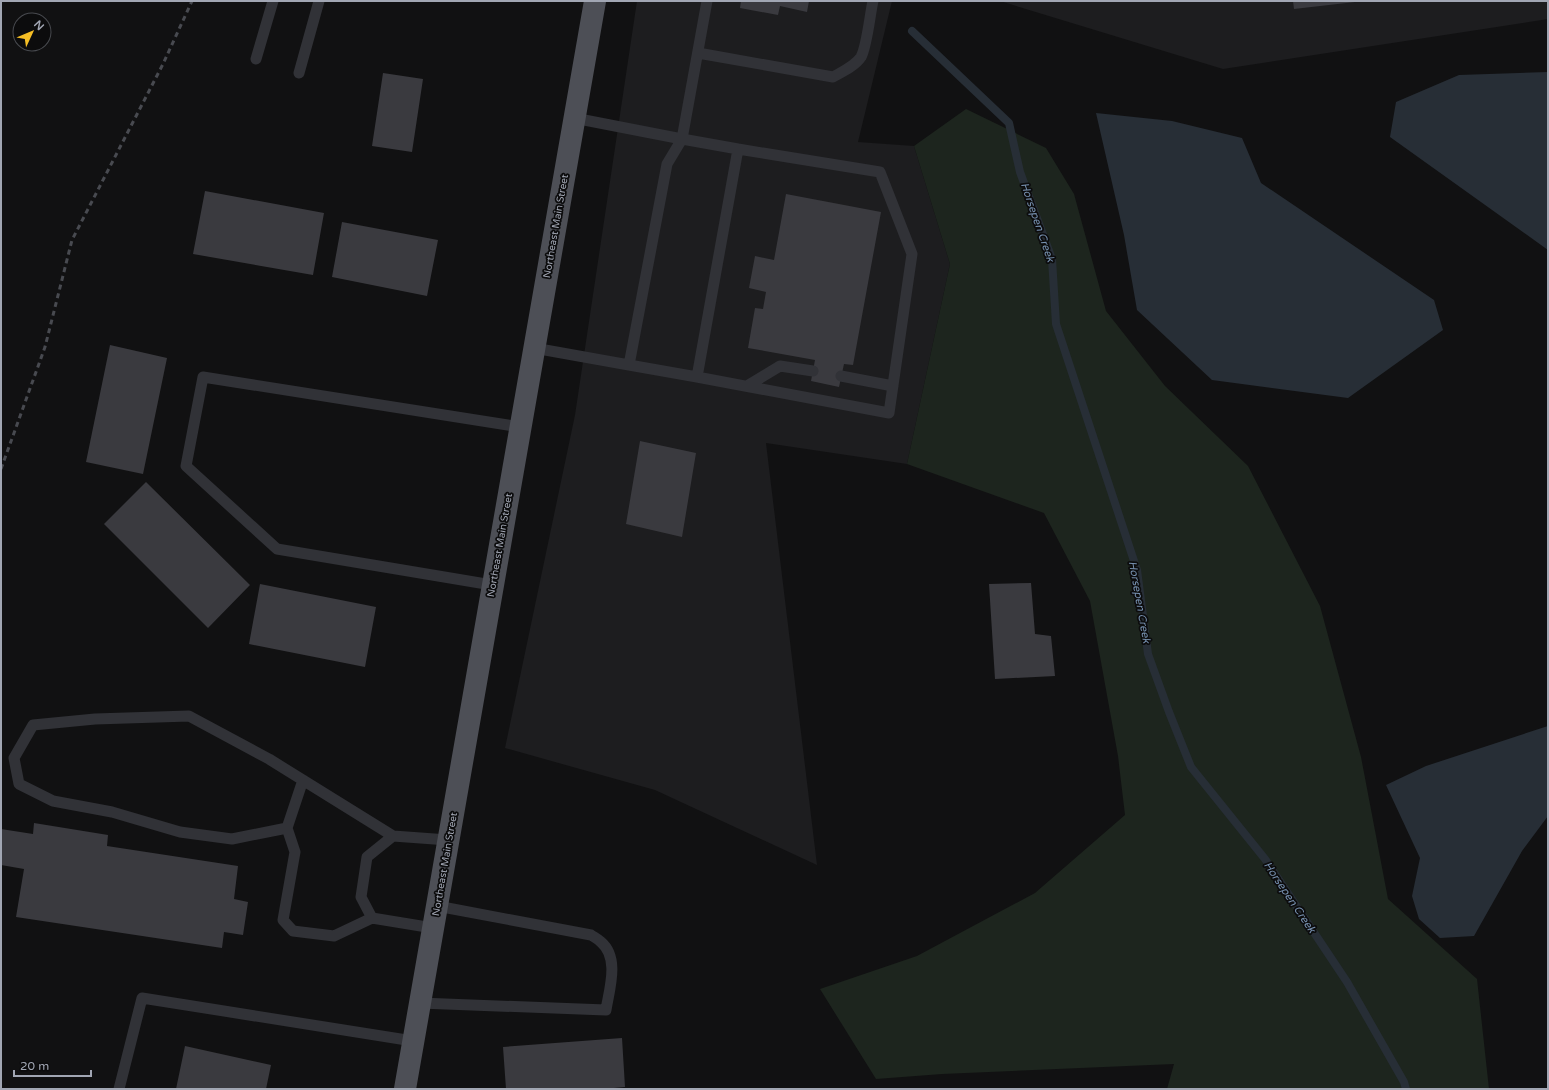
<svg xmlns="http://www.w3.org/2000/svg" width="1549" height="1090" font-family="'Varela Round',sans-serif">
<style>
.built{fill:#1d1d1f}
.green{fill:#1d251e}
.water{fill:#272e36}
.lines{fill:none;stroke-linecap:round;stroke-linejoin:round}
.stream{stroke:#272e36;stroke-width:8}
.building{fill:#3a3a3f}
.service{stroke:#313237;stroke-width:11}
.primary{stroke:#4d4f56;stroke-width:22}
.rail{stroke:#484a50;stroke-width:3;stroke-dasharray:5 4;stroke-linecap:butt}
.labels{text-anchor:middle;stroke-width:3.5;stroke-linejoin:round;paint-order:stroke}
.street-label{font-size:10px;fill:#a1a6b3;stroke:#0c0c0d}
.water-label{font-size:11px;font-style:italic;fill:#7791b0;stroke:#0c0c0d}
</style>
<rect width="100%" height="100%" fill="#111112"/>
<path class="built" d="M637 1H892L858 142 914 146 950 264 907 464 766 443 817 865 655 790 505 748 575 415Z
M1000 1H1548V19L1223 69Z"/>
<path class="green" d="M966 109 1046 148 1074 194 1106 311 1165 386 1248 466 1320 606 1361 757 1388 899 1477 979 1489 1089H1167L1174 1064 942 1074 876 1079 820 989 917 956 1035 893 1125 815 1118 756 1090 601 1044 513 907 464 950 264 914 146Z"/>
<path class="water" d="M1548 72V250L1390 137 1396 102 1459 75Z
M1096 113 1172 121 1242 138 1261 183 1434 300 1443 330 1348 398 1212 380 1137 310 1124 235Z
M1548 726V816L1522 851 1474 936 1440 938 1419 919 1412 896 1420 858 1386 785 1426 766Z"/>
<g class="lines">
<path class="stream" d="M912 31 1009 123 1020 172 1052 259 1056 324 1137 570 1148 654 1169 712 1191 767 1265 859 1347 982 1404 1082 1406 1089"/>
</g>
<path class="building" d="M741 1H809L807 12 780 6 778 15 740 8Z
M1293 1H1355V2L1294 9Z
M383 73 423 79 412 152 372 146Z
M205 191 324 213 313 275 193 254Z
M786 194 881 212 853 365 844 364 839 387 811 381 815 360 748 348 755 308 763 309 766 292 749 288 755 256 774 260Z
M342 222 438 240 427 296 332 277Z
M110 345 167 358 143 474 86 462Z
M640 441 696 453 682 537 626 524Z
M146 482 250 585 208 628 104 524Z
M1031 583 1035 634 1051 636 1055 676 995 679 989 584Z
M260 584 376 607 365 667 249 644Z
M34 823 108 835 107 846 238 866 234 899 248 902 243 935 224 932 222 948 16 917 24 869 1 865V829L33 834Z
M622 1038 625 1087 603 1089H506L503 1047Z
M185 1046 271 1065 266 1089H176Z"/>
<g class="lines">
<path class="service" d="M698 53 833 77C842 72 855 66 861 57 867 46 870 14 873 1
M256 59 273 1
M299 73 319 1
M574 118 682 139 707 1
M534 348 629 365 667 164 682 139 738 149 697 377 629 365
M841 376 893 386
M697 377 889 413 912 254 880 172 738 149
M747 386 780 366 813 371
M492 585 277 549 186 466 203 377 520 427
M303 780 287 828 295 852 283 920 293 931 334 936 372 918
M287 828 232 839 180 832 112 812 53 801 19 784 14 758 33 725 95 719 189 716 269 759 393 836
M433 928 372 918 361 897 367 857 393 836 448 840
M420 1003 606 1010C609 990 620 958 601 942 598 939 594 937 591 935L437 906
M119 1089 142 998 413 1041"/>
<path class="primary" d="M405 1089 595 1"/>
<path class="rail" d="M1 469 45 347 72 240 163 64 192 1"/>
</g>
<g class="labels">
<g class="street-label">
<text transform="translate(555 226) rotate(-80)" y="4">Northeast Main Street</text>
<text transform="translate(499 545) rotate(-80)" y="4">Northeast Main Street</text>
<text transform="translate(444 864) rotate(-80)" y="4">Northeast Main Street</text>
</g>
<g class="water-label">
<text transform="translate(1038 222) rotate(71)" y="4">Horsepen Creek</text>
<text transform="translate(1140 602) rotate(80)" y="4">Horsepen Creek</text>
<text transform="translate(1290 897) rotate(56)" y="4">Horsepen Creek</text>
</g>
</g>
<rect width="1549" height="1090" fill="none" stroke="#a1a6b3" stroke-width="4"/>
<g transform="translate(32 32) rotate(46)"><circle r="19" fill="#0c0c0d" stroke="#484a4f"/>
<path d="M0-3L7 15L0 10L-7 15Z" fill="#f5be25"/>
<text y="-6" font-size="11" font-weight="bold" text-anchor="middle" fill="#a1a6b3">N</text>
</g>
<path d="M14 1070v6h77v-6" fill="none" stroke="#a1a6b3" stroke-width="2"/>
<text x="20" y="1070" font-size="12" fill="#a1a6b3" stroke="#0c0c0d" stroke-width="3" paint-order="stroke">20 m</text>
</svg>
